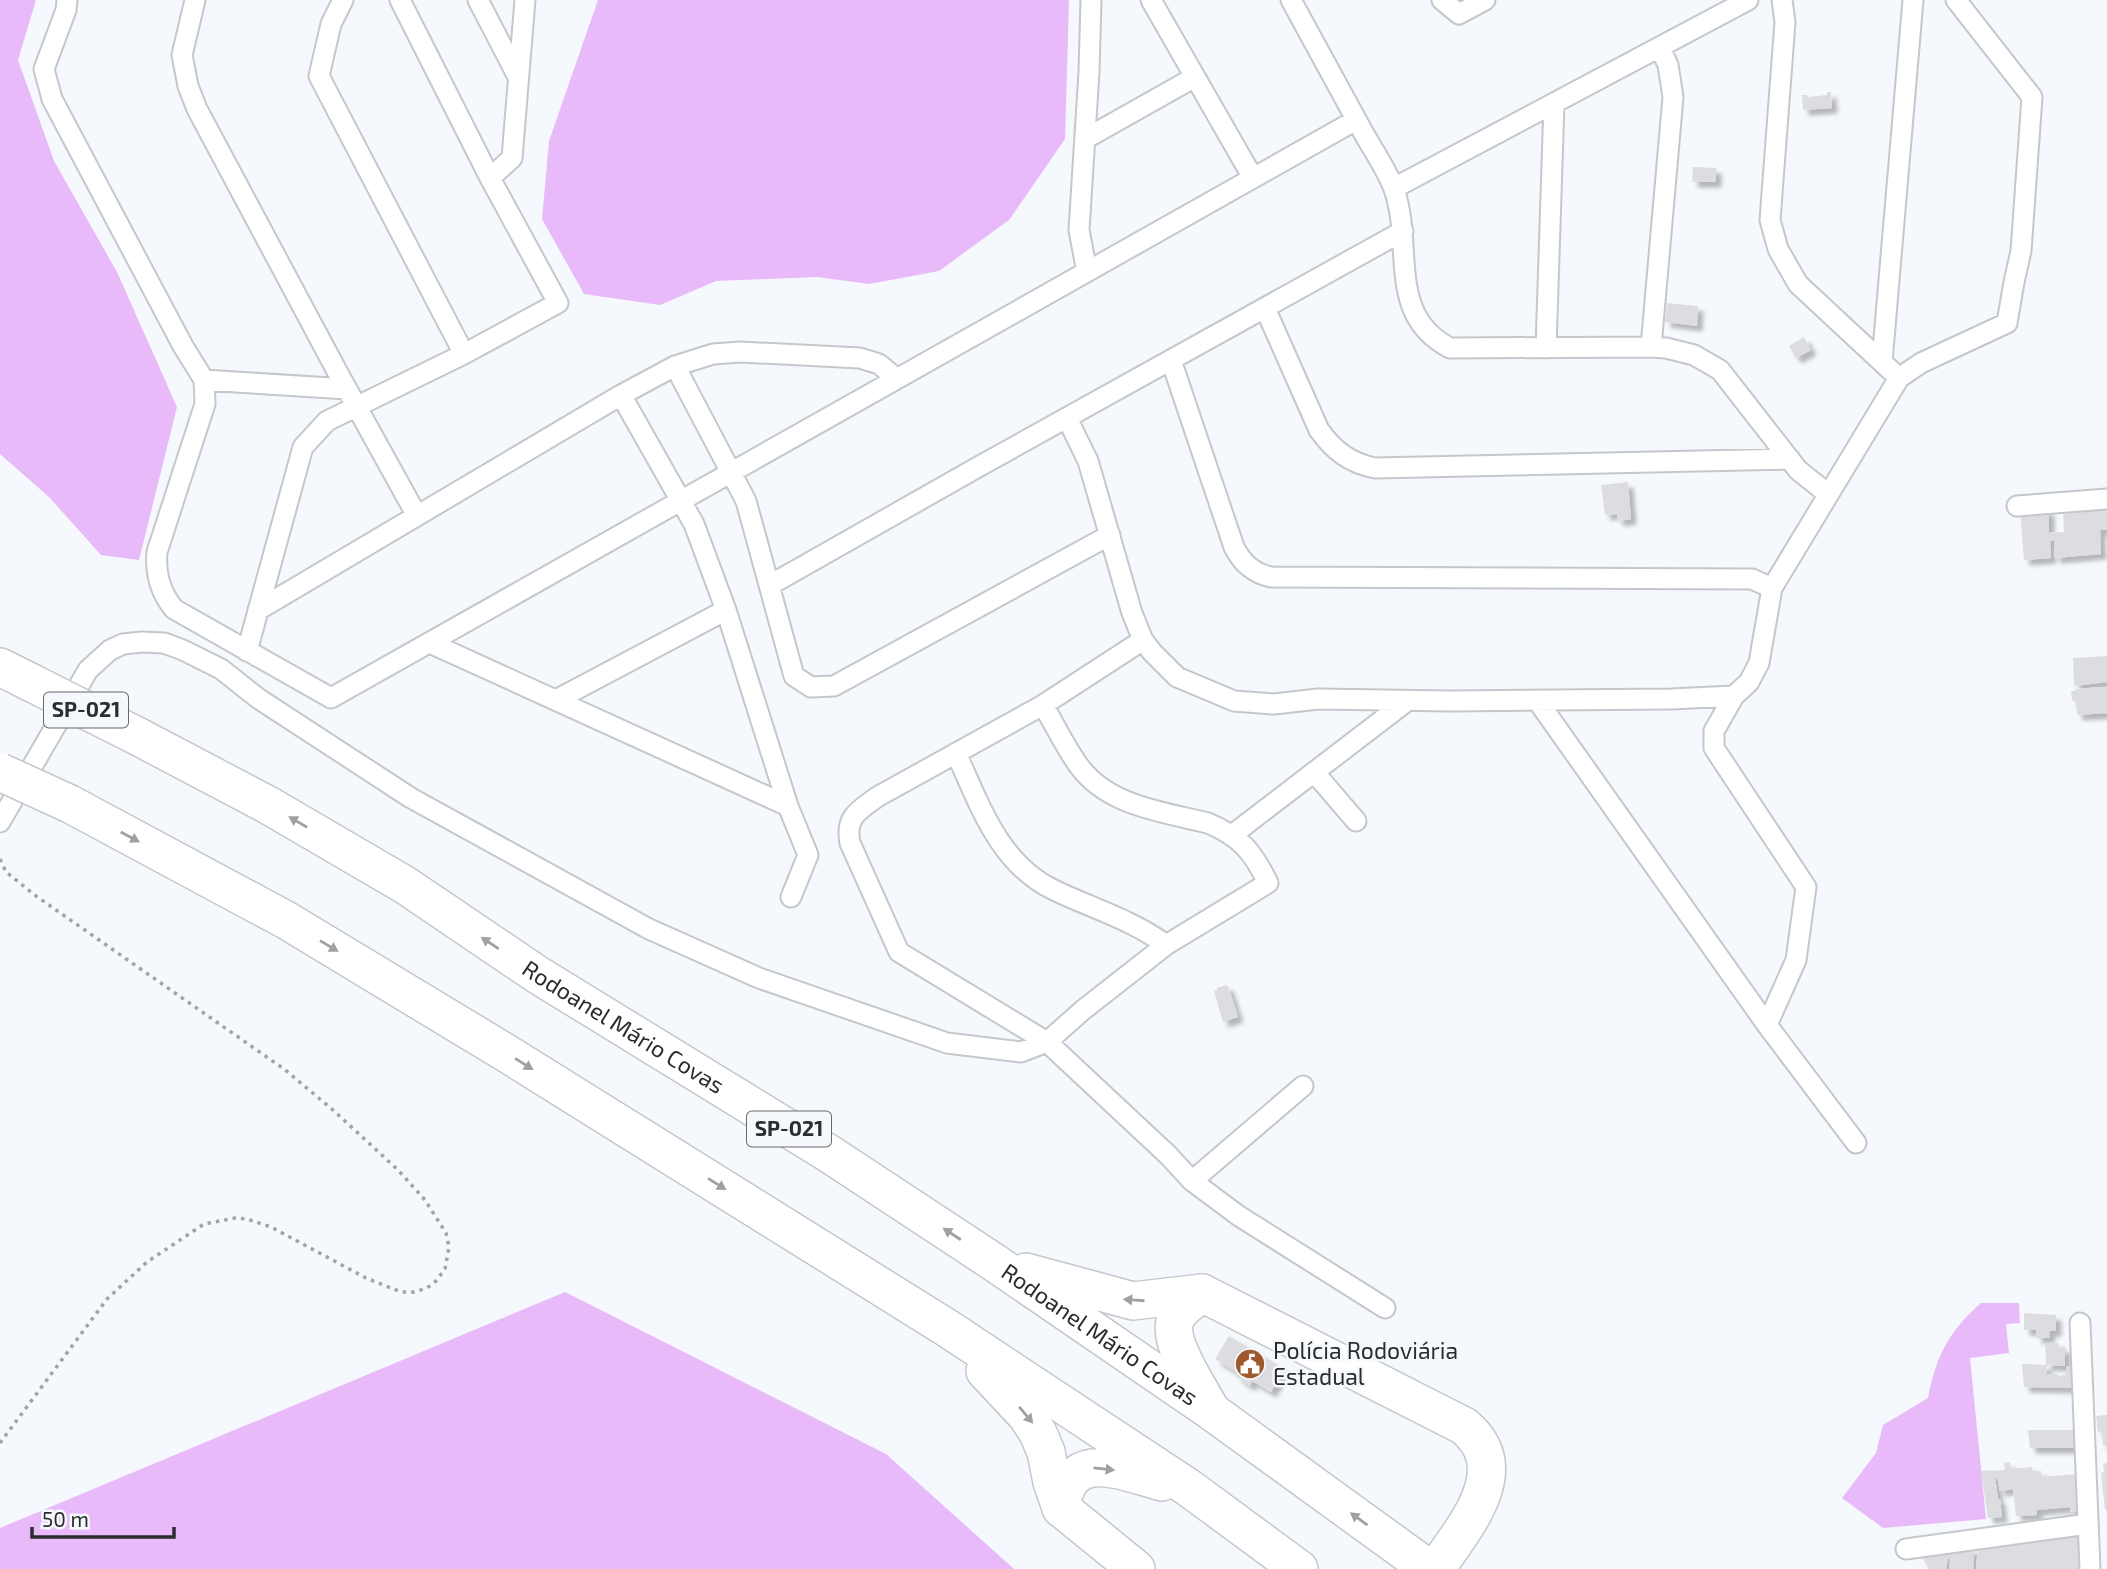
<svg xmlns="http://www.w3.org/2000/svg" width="2107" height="1569" font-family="'Exo 2',sans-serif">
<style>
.green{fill:#e8baf9}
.building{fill:#dddde1;filter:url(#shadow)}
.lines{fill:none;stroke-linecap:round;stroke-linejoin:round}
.minor-casing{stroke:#c4c7cb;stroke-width:23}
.motorway-casing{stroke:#c4c7cb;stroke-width:40}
.path{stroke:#a1a3a6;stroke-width:3.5;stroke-dasharray:3.5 5;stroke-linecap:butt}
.minor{stroke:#fff;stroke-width:19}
.motorway{stroke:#fff;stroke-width:37}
.motorway-bridge-casing{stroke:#c4c7cb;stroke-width:40;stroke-linecap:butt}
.motorway-bridge{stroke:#fff;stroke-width:37}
.oneway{fill:#a0a0a1}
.labels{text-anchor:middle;stroke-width:5;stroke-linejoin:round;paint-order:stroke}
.shield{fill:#f5f8fc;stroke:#68696c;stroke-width:2}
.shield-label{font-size:21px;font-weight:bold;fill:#2b2c2e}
.street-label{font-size:23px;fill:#2b2c2e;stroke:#f5f8fc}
.poi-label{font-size:23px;fill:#2b2c2e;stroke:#f5f8fc;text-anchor:start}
</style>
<defs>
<filter id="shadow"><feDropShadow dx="5.5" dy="5.5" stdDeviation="2" flood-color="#0004"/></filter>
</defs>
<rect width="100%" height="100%" fill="#f5f8fc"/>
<path class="green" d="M0 0H36L18 60 54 161 117 272 177 407 139 560 101 555 49 497 0 454Z
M598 0H1069L1065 139 1009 220 939 271 869 284 817 277 716 281 660 305 584 294 542 219 549 141Z
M565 1292 886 1454 1014 1569H0V1528Z
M1981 1303H2019L2020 1323 2006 1324 2009 1353 1970 1358 1986 1519 1883 1528 1842 1498 1876 1453 1883 1425 1928 1398C1936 1356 1949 1331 1981 1303Z"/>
<path class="building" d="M1827 92H1831L1832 108 1803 110 1802 95H1807L1808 97 1827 95Z
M1693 167 1716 168V182H1692Z
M1667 303 1698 306 1697 326 1665 322Z
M1804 337 1811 350 1796 358 1789 346Z
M1628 482 1631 519 1618 521 1617 514 1605 515 1601 485Z
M2107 506V530H2100L2101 554 2055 558 2054 541H2050L2051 558 2024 560 2020 510 2049 509V533L2064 532 2063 508Z
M2107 656V682L2074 686 2073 658Z
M2104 687 2107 688V713L2077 715 2076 701H2072L2071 691H2075V689Z
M1226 985 1228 986 1238 1017 1223 1022 1214 991 1217 990V988Z
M2024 1313 2056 1315V1331H2050L2049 1338H2036V1330H2024Z
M1229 1336 1285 1369 1271 1392 1252 1381 1250 1386 1236 1376 1238 1373 1215 1359Z
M2045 1343H2059V1348L2065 1347V1366L2046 1365Z
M2022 1364 2047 1365 2046 1374H2057L2058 1376 2066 1375V1366H2074V1388L2024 1387Z
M2105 1415H2107V1446H2103L2102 1431 2098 1432 2096 1416Z
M2028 1430H2078L2079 1448H2030Z
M2010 1462 2011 1469 2032 1467 2033 1471H2041V1477L2078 1474 2085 1511 2070 1512V1507L2037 1510V1515L2016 1516 2013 1489 2000 1491 1997 1476 1995 1477 1998 1499H2000L2002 1517 1988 1518 1981 1471 2005 1470 2004 1463Z
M2107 1463V1510H2105L2101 1473 2104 1472 2103 1464Z
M2085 1532 2082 1569H1976L1978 1548Z
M1942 1545 1974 1549 1973 1569H1949L1950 1559H1948L1946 1569H1929L1922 1557Z"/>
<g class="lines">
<g class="minor-casing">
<path id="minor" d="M67 0 66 10 44 69 52 99 183 346 204 380 205 404 157 552C155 574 160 592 174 609L331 698 1356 120
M195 0 182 55 188 86 197 109 338 373 417 516
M343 0 331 24 319 76 464 354
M478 0 518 77
M1151 0 1253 178
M1291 0C1315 44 1339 88 1363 132 1373 150 1387 170 1394 189 1414 247 1386 315 1450 348L1651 347 1666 348 1694 355 1720 370 1798 470 1828 494
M1442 0 1459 14 1485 0
M1782 0 1785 22 1770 220 1778 249 1798 284 1899 378
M1085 139 1195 77
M490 178 512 158 525 0
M1394 188 1748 0
M1087 272 1079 230 1089 72 1091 0
M1265 308 1319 430C1334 451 1350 463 1375 468L1790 459
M1651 347 1673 97 1668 65 1660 48
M1546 348 1554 104
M1171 360 1234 547C1242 563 1253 573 1271 577L1752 579 1772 588
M1882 362 1913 0
M675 366 746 501 794 676 811 687 834 686 1110 535
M204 380 347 389
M621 395 694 524 726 610 788 806 808 855 791 897
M1067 418 1088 461 1132 613 1143 640 1152 652 1177 677 1234 701 1274 704 1318 699 1451 701 1671 699 1734 696
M2017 506 2107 499
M770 585 978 467 1403 231
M258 610 621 395 675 366 713 354 740 352 860 358 879 364 897 379
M1143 640 1043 705 877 797C858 811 845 817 850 843L899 952 1047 1042 1168 1155 1192 1181 1239 1216 1385 1308
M430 643 788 806
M247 651 303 447 327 421 464 354 558 303 490 178 400 0
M556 700 726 610
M1537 700 1767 1025 1856 1143
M956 753C980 805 999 864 1054 890 1091 908 1133 920 1166 945
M1314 772 1356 821
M0 822 88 670 110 650 123 644 142 642 164 643 183 650 221 669 259 699 411 798 649 929 759 978 947 1043 1021 1052 1047 1042 1083 1010 1166 945 1268 883C1253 852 1241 837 1208 823 1163 812 1108 806 1079 766 1065 747 1055 725 1043 705
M1232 835 1407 701
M1767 1025 1796 960 1806 887 1714 748V731L1734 696 1749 682 1759 663 1772 588 1899 378 1921 363 2007 323 2014 282 2021 251 2032 97 1956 0
M1192 1181 1303 1086
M2080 1323 2090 1569
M1906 1549 2088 1524"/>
</g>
<g class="motorway-casing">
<g id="motorway">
<path d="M0 667 32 683"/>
<path id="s1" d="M139 737 268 805 405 885 538 975 828 1153 995 1263 1211 1411 1429 1569"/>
<path d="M70 804 286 920 511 1056 947 1328 1189 1488 1299 1569"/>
<path d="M1026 1272 1133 1301 1202 1293 1464 1426C1517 1470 1463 1528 1436 1569"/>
<path d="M1202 1293C1194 1300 1183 1306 1177 1316 1164 1338 1198 1386 1209 1407"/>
<path d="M985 1371 1027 1416 1038 1433 1046 1452 1052 1482 1061 1508 1136 1569"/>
<path d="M1061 1508C1069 1446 1121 1471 1162 1482"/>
</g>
</g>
<path class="path" d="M0 859 6 872 36 896 284 1069 333 1110 398 1170 425 1200 446 1233 449 1247 445 1269 436 1281 427 1288 414 1292H401L366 1278 271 1227 247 1219 235 1218 204 1224 147 1262 107 1299 0 1443"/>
<use href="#minor" class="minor"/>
<use href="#motorway" class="motorway"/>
<g class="motorway-bridge-casing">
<path id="motorway-bridge" d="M32 683 139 737
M0 772 70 804"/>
</g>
<use href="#motorway-bridge" class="motorway-bridge"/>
</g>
<defs><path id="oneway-solid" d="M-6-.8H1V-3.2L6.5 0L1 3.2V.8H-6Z" transform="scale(1.75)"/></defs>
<g class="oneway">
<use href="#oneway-solid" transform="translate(298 822) rotate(-150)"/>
<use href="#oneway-solid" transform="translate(130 837) rotate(28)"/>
<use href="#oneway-solid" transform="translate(490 943) rotate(-146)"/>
<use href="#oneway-solid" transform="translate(329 946) rotate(31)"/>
<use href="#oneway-solid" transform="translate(524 1064) rotate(32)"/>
<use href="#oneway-solid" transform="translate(717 1184) rotate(32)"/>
<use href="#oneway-solid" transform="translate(952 1234) rotate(-147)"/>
<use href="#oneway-solid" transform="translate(1134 1300) rotate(-176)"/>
<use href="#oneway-solid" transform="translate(1026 1415) rotate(50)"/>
<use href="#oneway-solid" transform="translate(1104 1469) rotate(6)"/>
<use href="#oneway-solid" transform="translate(1359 1519) rotate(-144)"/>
</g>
<defs>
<g id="civic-disc" transform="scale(1.575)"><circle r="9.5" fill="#9e592d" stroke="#f5f8fc"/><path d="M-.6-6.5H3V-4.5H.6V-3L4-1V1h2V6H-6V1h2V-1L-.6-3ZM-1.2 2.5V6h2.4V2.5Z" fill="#fff"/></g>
</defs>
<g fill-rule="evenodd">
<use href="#civic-disc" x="1250" y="1364"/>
</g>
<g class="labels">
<g class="shield">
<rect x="44" y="692.5" width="84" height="35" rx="5"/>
<rect x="747" y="1111.5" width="84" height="35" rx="5"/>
</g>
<g class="shield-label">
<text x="86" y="717">SP-021</text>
<text x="789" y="1136">SP-021</text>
</g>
<g class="street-label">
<text dy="8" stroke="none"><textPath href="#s1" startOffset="565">Rodoanel Mário Covas</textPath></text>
<text dy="8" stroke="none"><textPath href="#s1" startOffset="1132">Rodoanel Mário Covas</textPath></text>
</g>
<g class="poi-label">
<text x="1273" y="1359">Polícia Rodoviária<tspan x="1273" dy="26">Estadual</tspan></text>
</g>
</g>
<path d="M32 1527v10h142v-10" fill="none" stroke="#2b2c2e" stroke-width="3.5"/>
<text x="42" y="1527" font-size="21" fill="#2b2c2e" stroke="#f5f8fc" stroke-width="5" paint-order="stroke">50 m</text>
</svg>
